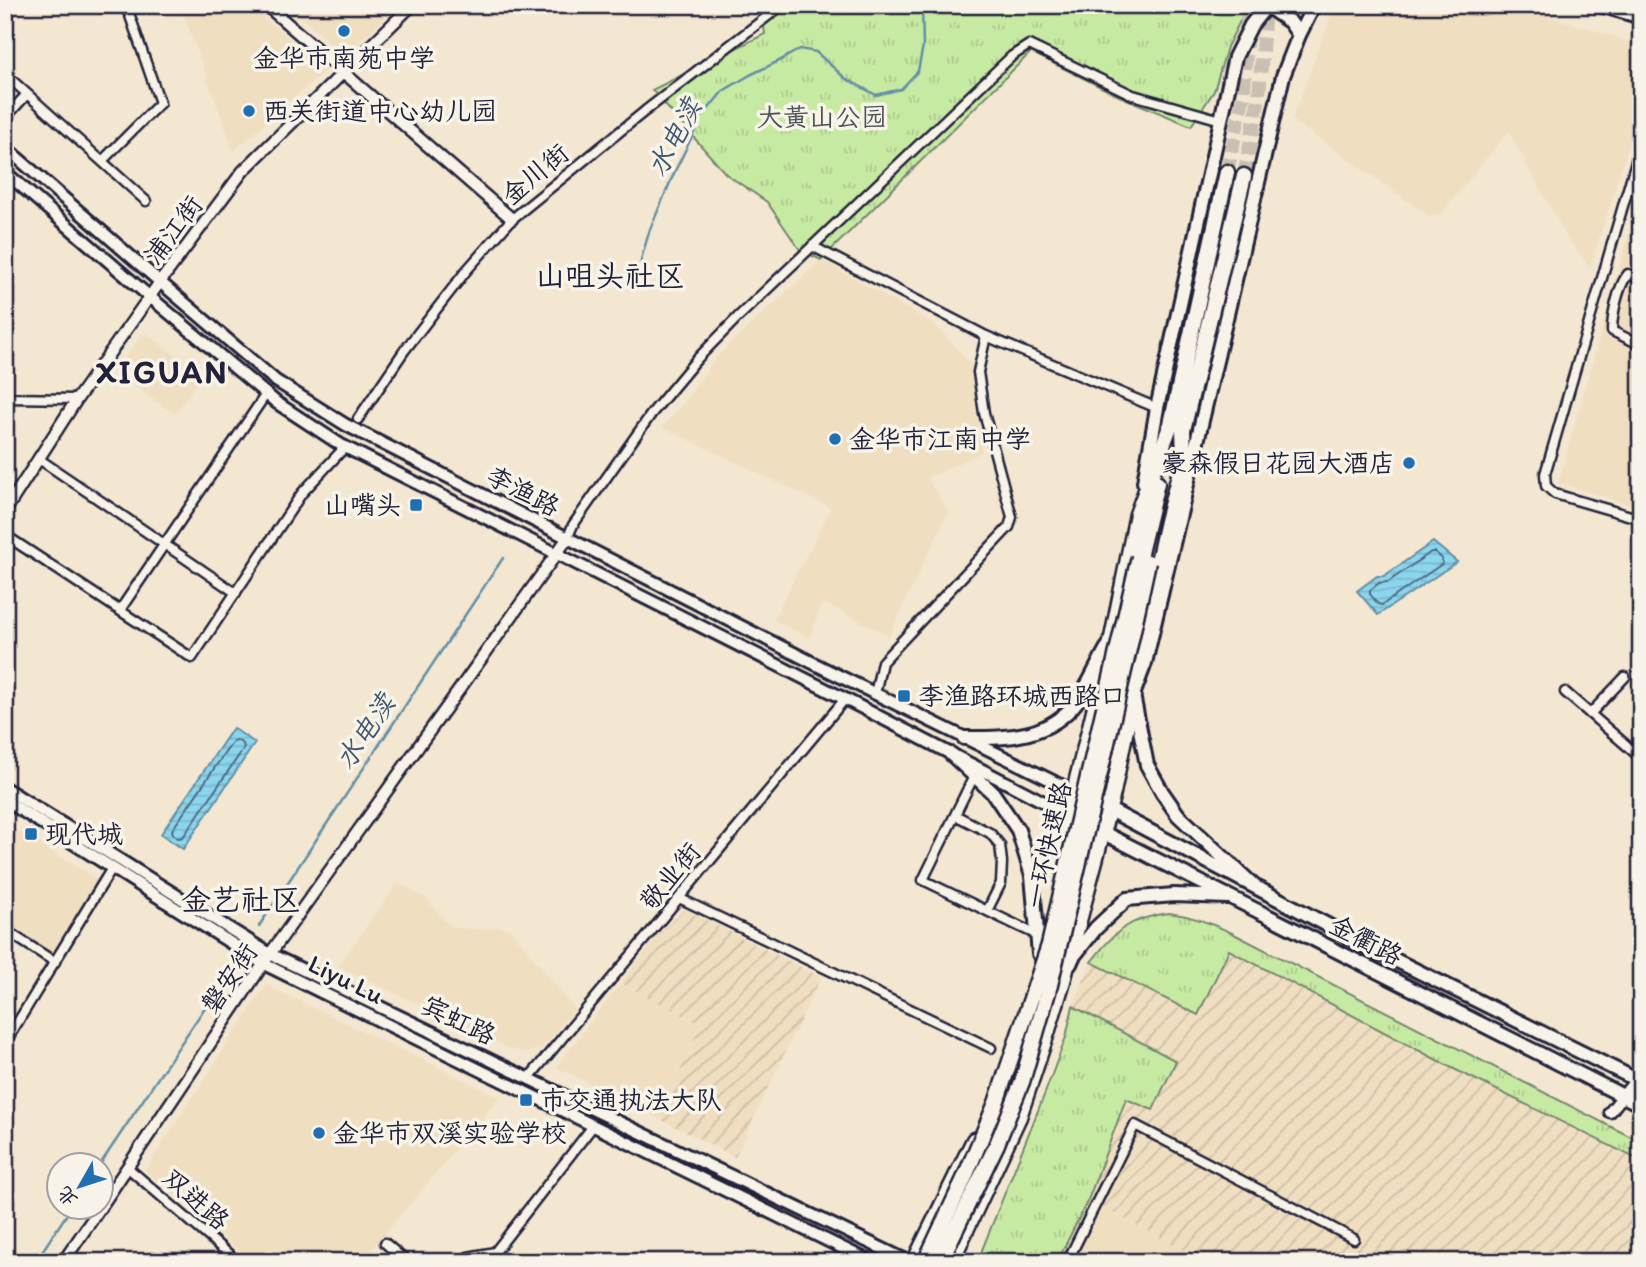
<svg xmlns="http://www.w3.org/2000/svg" width="1646" height="1267" font-family="Itim,'LXGW WenKai TC',sans-serif">
<style>
.built{fill:#f0dec1}
.industrial{fill:url(#industrial-furrows)}
.grass{fill:url(#grass-tufts);stroke:#74866f;stroke-width:2}
.water{fill:url(#water-rules);stroke:#628ea6;stroke-width:2}
.lines{fill:none;stroke-linecap:round;stroke-linejoin:round}
.shore{stroke:#4c6a82;stroke-width:2}
.stream{stroke:#628ea6;stroke-width:2.5}
.trunk-tunnel{stroke:#c9c0b3;stroke-width:14;stroke-dasharray:14 7;stroke-linecap:butt}
.minor-casing{stroke:#22223b;stroke-width:13}
.tertiary-casing{stroke:#22223b;stroke-width:15}
.secondary-casing{stroke:#22223b;stroke-width:16}
.primary-casing{stroke:#22223b;stroke-width:18}
.trunk-casing{stroke:#22223b;stroke-width:19}
.minor{stroke:#f7f3e8;stroke-width:8}
.tertiary{stroke:#f7f3e8;stroke-width:10}
.secondary{stroke:#f7f3e8;stroke-width:10}
.primary{stroke:#f7f3e8;stroke-width:12}
.trunk{stroke:#f7f3e8;stroke-width:14}
.trunk-bridge-casing{stroke:#22223b;stroke-width:19;stroke-linecap:butt}
.trunk-bridge{stroke:#f7f3e8;stroke-width:14}
.poi-dot{fill:#1f6fb2;stroke:#f7f3e8;stroke-width:2.5}
.labels{text-anchor:middle;stroke-width:7;stroke-linejoin:round;paint-order:stroke}
.poi-label{font-size:26px;fill:#22223b;stroke:#f7f3e8;text-anchor:start}
.park-label{font-size:26px;fill:#4b5455;stroke:#f7f3e8}
.street-label{font-size:26px;fill:#22223b;stroke:#f7f3e8}
.water-label{font-size:28px;font-style:italic;fill:#425870;stroke:#f7f3e8}
.quarter-label{font-size:30px;fill:#22223b;stroke:#f7f3e8}
.district-label{font-size:33px;font-weight:bold;letter-spacing:2px;fill:#22223b;stroke:#f7f3e8}
</style>
<defs>
<pattern id="industrial-furrows" width="10" height="10" patternUnits="userSpaceOnUse" patternTransform="scale(1.75)"><rect width="10" height="10" fill="#f0dec1"/><path d="M-1 1l2-2M0 10L10 0M9 11l2-2" fill="none" stroke="#cebea7"/></pattern>
<pattern id="grass-tufts" width="24" height="20" patternUnits="userSpaceOnUse" patternTransform="scale(1.75)"><rect width="24" height="20" fill="#c7eaa3"/><path d="M3 7l-1-3M5 7V3M7 7l1-3M15 17l-1-3M17 17v-4M19 17l1-3" fill="none" stroke="#abc88d"/></pattern>
<pattern id="water-rules" width="6" height="5" patternUnits="userSpaceOnUse" patternTransform="scale(1.75)"><rect width="6" height="5" fill="#8cd6ed"/><path d="M0 2.5h6" fill="none" stroke="#78b7cc"/></pattern>
</defs>
<rect width="100%" height="100%" fill="#f3e7d1"/>
<filter id="ink" filterUnits="userSpaceOnUse"><feTurbulence type="fractalNoise" baseFrequency=".0143" numOctaves="2"/><feDisplacementMap in="SourceGraphic" scale="14" xChannelSelector="R" yChannelSelector="G"/><feConvolveMatrix kernelMatrix="1 2 1 2 8 2 1 2 1" color-interpolation-filters="sRGB"/></filter>
<g filter="url(#ink)">
<path class="built" d="M180 5H249L326 70 234 151Z
M287 5H398L345 56Z
M1339 5H1514L1641 45V106L1590 268 1567 238 1509 131 1440 215H1428L1292 120 1332 13Z
M1641 191V508L1558 483Z
M821 260 934 324 971 364 982 452 927 478 948 512 889 636 822 602 810 638 773 620 831 508 662 427 679 409 718 355Z
M147 333 201 377 175 414 115 373 141 336Z
M5 823 106 885 61 959 48 965 5 937Z
M397 884 425 897 445 921 455 928 484 929 499 927 510 929 575 1009 541 1049 526 1052 510 1049 338 966Z
M621 983 700 1024 660 1119 556 1067Z
M266 985 500 1097 361 1262H251L145 1170Z
M1088 1200 1207 1262H1057Z"/>
<path class="industrial" d="M684 909 821 977 735 1157 660 1119 700 1024 621 983 658 935Z
M1229 950 1452 1068 1641 1161V1262H1207L1088 1200 1126 1098 1073 1006 1091 962 1198 1015Z"/>
<path class="grass" d="M797 5H835L854 13 858 5H1253L1243 15 1227 47 1214 91 1191 126 1117 95 1031 52 821 260 800 250 767 202 726 174 652 90 765 34 763 19Z
M1169 913C1193 916 1210 923 1232 933L1641 1142V1161L1452 1068 1229 950 1198 1015 1091 962C1115 931 1129 918 1169 913Z
M1073 1006 1176 1061 1153 1110 1126 1099 1088 1200 1057 1262H982V1250L1045 1093 1066 1037Z"/>
<path class="water" d="M1433 542 1457 562 1378 615 1357 591 1377 576H1384Z
M233 728 255 743 183 849 161 834Z"/>
<g class="lines">
<path class="shore" d="M1431 552H1435L1442 559V564L1382 605 1378 604 1370 594V590L1379 583 1388 582Z
M237 740 243 744 244 748 183 837 178 838 173 834 172 830 233 741Z"/>
<path class="stream" d="M637 284 642 256 650 229 675 171 701 118 723 91 750 75 779 61 800 49 816 52 845 78 876 95 901 89 918 71 923 46 922 5
M259 926 503 558
M99 1166 234 964
M35 1262 71 1208"/>
<path class="trunk-tunnel" d="M1227 172 1244 94 1248 5
M1244 176 1259 97 1265 5"/>
<g class="minor-casing">
<path id="minor" d="M5 74 146 201
M5 118 27 94
M1641 144 1545 474 1546 486 1555 494 1641 519
M102 161 160 103 129 13 121 5
M812 246 986 336 1157 408
M1641 279 1628 274C1618 286 1612 316 1612 331L1641 345
M5 398 77 399
M358 419 404 351 466 271 512 219 645 111 782 5
M39 459 236 593
M5 535 192 658 302 493 345 447
M567 539 573 525 652 413 697 359 738 317 1012 56 1029 45 1133 95 1221 120
M120 610 266 394
M1565 692 1641 758
M875 694 882 662 1009 527 1012 517 984 413 978 372 986 336
M1590 714 1625 677
M975 774 923 880 1037 935
M955 815 990 833 1000 845 1002 862 1001 883 987 911
M679 898 991 1048
M5 930 55 962
M5 1043 112 868
M528 1079 845 699
M127 1167 238 1262
M385 1243 407 1262
M464 1262 468 1257 495 1252 593 1126
M1067 1262 1135 1125 1354 1239"/>
</g>
<g class="tertiary-casing">
<path id="tertiary" d="M266 5 512 219
M5 511 77 399 160 282 243 171 412 5
M1610 1112 1641 1073
M102 1205 270 954 567 539
M63 1262 100 1208"/>
</g>
<g class="secondary-casing">
<path id="secondary" d="M1597 5 1641 18
M1637 5 1641 6
M5 147 160 282 276 381 346 425 825 669 1075 792
M5 172 150 297 277 403 341 445 845 699 1071 816
M5 788 270 954 910 1262
M5 800 264 964 871 1262"/>
</g>
<g class="primary-casing">
<path id="primary" d="M1267 6 1290 22 1299 35
M1144 482 1157 408 1235 57 1251 25 1267 5
M964 738C1008 738 1049 739 1078 700 1089 685 1097 665 1107 648
M951 754 993 793 1018 830 1032 876 1039 954
M1087 798 1367 946 1641 1082
M1080 821 1641 1105
M1254 886 1178 815 1162 792 1147 765 1133 695 1145 663 1283 76 1299 35 1314 5
M1070 964 1073 957 1096 928 1127 899 1174 895 1228 897"/>
</g>
<g class="trunk-casing">
<path id="trunk" d="M1139 557 1157 483
M1061 864 1077 779 1112 638 1137 514 1171 424 1227 172
M914 1262 974 1140
M951 1262 1019 1117 1048 1030 1063 981 1113 793 1133 695 1136 660 1167 521 1184 456 1183 430 1244 176"/>
</g>
<use href="#minor" class="minor"/>
<use href="#tertiary" class="tertiary"/>
<use href="#secondary" class="secondary"/>
<use href="#primary" class="primary"/>
<use href="#trunk" class="trunk"/>
<g class="trunk-bridge-casing">
<path id="trunk-bridge" d="M925 1262 964 1179 996 1103 1049 945 1139 557
M940 1262 997 1144 1022 1082 1050 985 1127 658 1148 562"/>
</g>
<use href="#trunk-bridge" class="trunk-bridge"/>
</g>
</g>
<g class="poi-dot">
<circle cx="344" cy="31" r="7"/>
<circle cx="249" cy="111" r="7"/>
<circle cx="835" cy="439" r="7"/>
<circle cx="1409" cy="463" r="7"/>
<rect x="409" y="498" width="14" height="14" rx="3.5"/>
<rect x="897" y="689" width="14" height="14" rx="3.5"/>
<rect x="24" y="827" width="14" height="14" rx="3.5"/>
<rect x="519" y="1093" width="14" height="14" rx="3.5"/>
<circle cx="319" cy="1133" r="7"/>
</g>
<g class="labels">
<g class="poi-label">
<text x="344" y="67" text-anchor="middle">金华市南苑中学</text>
<text x="263" y="120">西关街道中心幼儿园</text>
<text x="849" y="448">金华市江南中学</text>
<text x="1395" y="472" text-anchor="end">豪森假日花园大酒店</text>
<text x="402" y="514" text-anchor="end">山嘴头</text>
<text x="918" y="705">李渔路环城西路口</text>
<text x="45" y="843">现代城</text>
<text x="540" y="1109">市交通执法大队</text>
<text x="333" y="1142">金华市双溪实验学校</text>
</g>
<g class="park-label">
<text x="822" y="126">大黄山公园</text>
</g>
<g class="street-label">
<text transform="translate(535 174) rotate(-40)" y="9">金川街</text>
<text transform="translate(173 230) rotate(-53)" y="9">浦江街</text>
<text transform="translate(523 491) rotate(27)" y="9">李渔路</text>
<text transform="translate(1048 845) rotate(-77)" y="9">一环快速路</text>
<text transform="translate(670 876) rotate(-50)" y="9">敬业街</text>
<text transform="translate(1366 940) rotate(27)" y="9">金衢路</text>
<text transform="translate(229 978) rotate(-56)" y="9">磐安街</text>
<text transform="translate(346 979) rotate(26)" y="9">Liyu Lu</text>
<text transform="translate(459 1020) rotate(26)" y="9">宾虹路</text>
<text transform="translate(196 1199) rotate(41)" y="9">双进路</text>
</g>
<g class="water-label">
<text transform="translate(674 137) rotate(-62)" y="10">水电渎</text>
<text transform="translate(365 731) rotate(-56)" y="10">水电渎</text>
</g>
<g class="quarter-label">
<text x="610" y="286">山咀头社区</text>
<text x="241" y="910">金艺社区</text>
</g>
<g class="district-label">
<text x="162" y="383">XIGUAN</text>
</g>
</g>
<rect width="1646" height="1267" fill="none" stroke="#f7f3e8" stroke-width="28"/>
<rect x="14" y="14" width="1618" height="1239" fill="none" stroke="#22223b" stroke-width="2.5" filter="url(#ink)"/>
<g transform="translate(80 1186) rotate(231)"><circle r="33" fill="#f7f3e8" stroke="#a29fa3" stroke-width="2"/>
<path d="M0-5L12 26L0 18L-12 26Z" fill="#1f6fb2"/>
<text y="-10" font-size="19" font-weight="bold" text-anchor="middle" fill="#22223b">北</text>
</g>
</svg>
